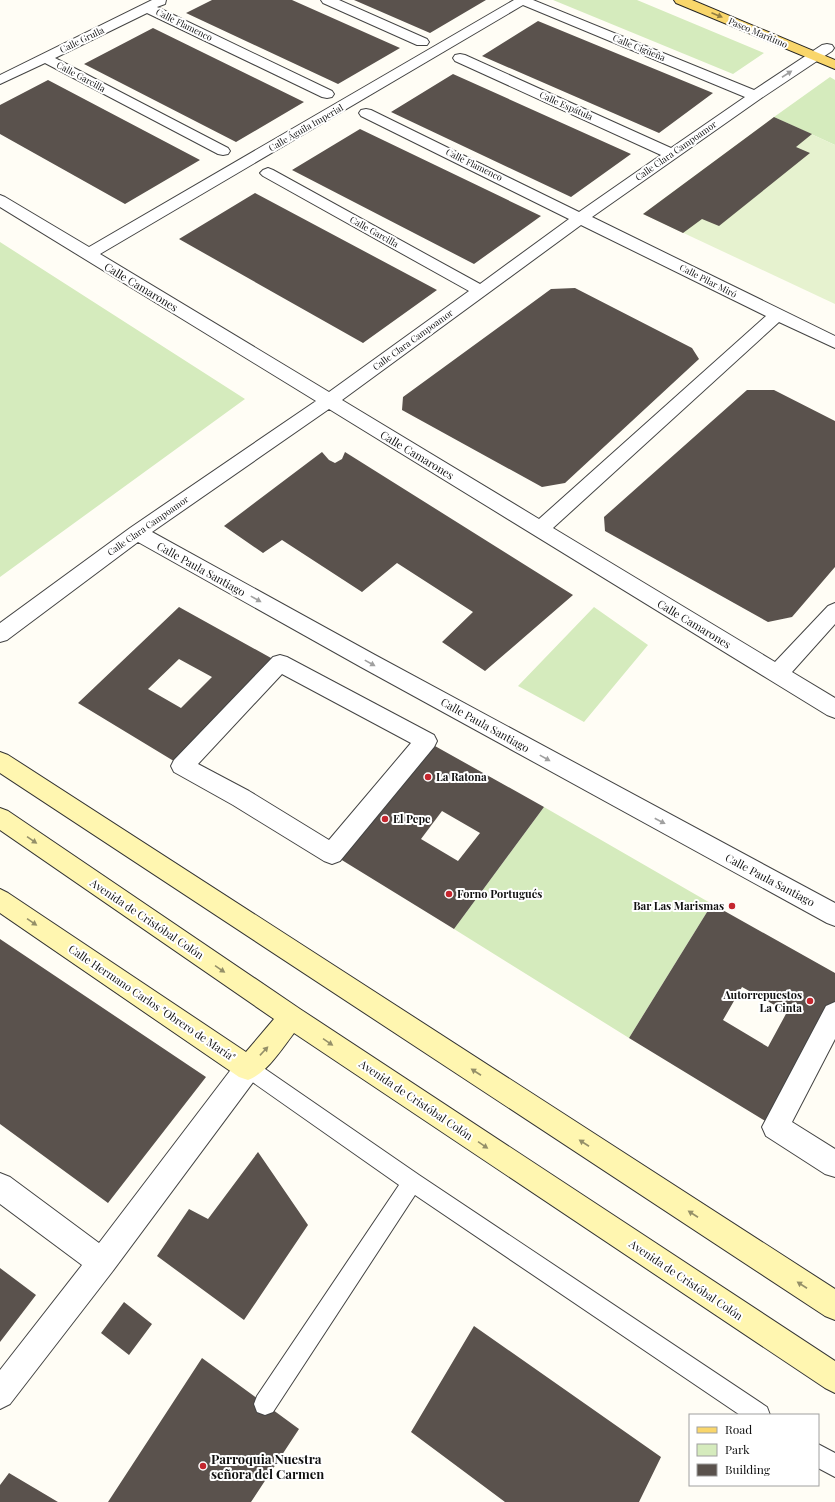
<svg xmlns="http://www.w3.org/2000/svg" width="835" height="1502" font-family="'Playfair Display',serif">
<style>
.green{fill:#d5ebbd}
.pitch{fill:#e6f2cf}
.building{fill:#5a524d;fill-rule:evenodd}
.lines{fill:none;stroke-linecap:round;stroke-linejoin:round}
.lane-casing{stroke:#444;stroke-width:2}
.street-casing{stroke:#444;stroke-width:2}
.secondary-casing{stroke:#333;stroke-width:2}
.primary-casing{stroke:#222;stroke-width:2}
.lane{fill:#fff;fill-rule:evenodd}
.street{fill:#fff;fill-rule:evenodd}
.secondary{fill:#fff6b0;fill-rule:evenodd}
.primary{fill:#f9d66b;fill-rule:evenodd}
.oneway{fill:#917d42}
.oneway2{fill:#a0a0a0}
.oneway3{fill:#948f68}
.poi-dot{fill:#c4262e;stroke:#fff;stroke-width:1.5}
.labels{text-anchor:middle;stroke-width:4;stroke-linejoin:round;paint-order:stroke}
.far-street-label{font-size:9px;fill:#111;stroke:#fff}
.street-label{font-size:11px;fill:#111;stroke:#fff}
.poi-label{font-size:11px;font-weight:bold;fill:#111;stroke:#fff;text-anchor:start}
.near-poi-label{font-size:13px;font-weight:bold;fill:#111;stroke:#fff;text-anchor:start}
</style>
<rect width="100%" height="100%" fill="#fffdf5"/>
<path class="green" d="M553 0H637L764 53 733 74Z
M830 77 835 80V145L774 117Z
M0 242 245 399 0 577Z
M594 607 648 645 584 722 518 686Z
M544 807 712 904 629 1038 454 929Z"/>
<path class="pitch" d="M774 117 835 145V304L643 214Z"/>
<path class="building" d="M212 0H292L400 48 338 84 186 13Z
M354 0H486L430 33Z
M538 21 713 93 659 133 482 56Z
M153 28 304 102 236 142 84 64Z
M453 74 631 154 571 197 391 112Z
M48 80 200 160 125 204 0 134V105Z
M774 117 812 134 796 147 810 153 719 226 702 219 683 233 643 214Z
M360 129 541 216 474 264 292 170Z
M255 193 437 290 363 343 179 239Z
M575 288 692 348 699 359 565 483 542 487 402 410 403 397 551 289Z
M747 390H774L835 421V567L792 617 768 622 605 531 604 517Z
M322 452 329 460 335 463 342 459 345 452 573 595 485 671 442 642 473 612 397 563 362 592 282 540 263 553 224 526Z
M179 607 280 663 182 766 78 703ZM179 659 212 677 181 708 148 689Z
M426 741 544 807 454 929 332 854ZM442 811 480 833 458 861 421 839Z
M712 904 835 973V1014L775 1127 629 1038ZM742 987 787 1012 768 1047 723 1020Z
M0 939 206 1077 108 1203 0 1124Z
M258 1152 308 1225 244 1320 157 1256 189 1209 208 1219Z
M0 1268 36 1295 0 1342Z
M124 1302 152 1324 129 1355 101 1333Z
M474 1326 661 1457 639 1502H505L411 1432Z
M202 1358 299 1429 251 1502H108Z
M9 1473 58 1502H0V1485Z"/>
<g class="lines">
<g class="lane-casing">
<path id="lane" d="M248 1059 255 1062 419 1175 767 1407 770 1415H740L415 1195 273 1412 265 1415 257 1412 254 1404 257 1396 399 1185 241 1074 239 1068 241 1062Z
M818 1444 835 1453V1477L818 1468Z"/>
</g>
<g class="street-casing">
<path id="street" d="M152 0H166L165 4 157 7 332 91 334 94 332 97 327 98 322 97 147 13 55 58 228 148 230 151 228 154 223 155 218 154 45 63 0 84V75Z
M321 0H339L427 39 429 42 427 45H417L323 3Z
M514 0H533L754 90 822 45 827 44 832 45 834 48 832 51 760 99 592 217 835 336V348L779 322 553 528 775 662 828 606 835 603V624L792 672 835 698V718L827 715 770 680 329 409 152 532 375 655 835 903V926L827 923 361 667 138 542 7 640 0 642V623L130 528 316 401 0 207V195L5 197 89 247ZM523 5 745 97 671 148 465 55 460 54 455 55 453 58 455 61 661 155 579 212 371 110 366 109 361 110 359 113 361 116 569 219 480 284 273 170 268 168 263 170 260 173 263 176 469 291 329 392 100 254ZM581 225 766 316 539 519 342 400Z
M280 655 287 657 434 735 437 741 434 747 340 861 332 864 324 861 233 805 174 772 171 766 174 760 273 657ZM282 674 411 743 329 840 249 791 198 764Z
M835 1002V1039L792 1122 835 1149V1177L825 1174 766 1136 762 1127 826 1006Z
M248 1056 257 1059 261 1068 257 1077 112 1272 10 1404 0 1409V1370L82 1265 0 1204V1173L10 1177 99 1243 239 1059Z"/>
</g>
<g class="secondary-casing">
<path id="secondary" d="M0 752 8 755 835 1289V1320L825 1316 0 773Z
M0 808 8 811 300 1009 835 1361V1393L825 1388 294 1033C281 1050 267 1073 248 1080L239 1077 0 913V889L8 893 246 1052 274 1019 0 830Z"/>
</g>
<g class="primary-casing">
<path id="primary" d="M674 0H692L835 60V69L676 3Z"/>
</g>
<use href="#lane" class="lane"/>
<use href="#street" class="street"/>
<use href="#secondary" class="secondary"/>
<use href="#primary" class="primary"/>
</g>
<defs><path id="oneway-solid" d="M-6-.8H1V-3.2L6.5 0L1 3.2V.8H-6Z"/></defs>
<use class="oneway" href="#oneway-solid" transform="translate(717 15) rotate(23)"/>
<g class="oneway2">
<use href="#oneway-solid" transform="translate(787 74) rotate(-33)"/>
<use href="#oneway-solid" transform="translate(256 599) rotate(29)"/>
<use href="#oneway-solid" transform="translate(370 663) rotate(29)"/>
<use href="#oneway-solid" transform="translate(545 758) rotate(29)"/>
<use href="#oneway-solid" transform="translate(660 821) rotate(28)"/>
</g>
<g class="oneway3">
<use href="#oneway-solid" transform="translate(32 840) rotate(34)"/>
<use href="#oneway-solid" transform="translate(32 922) rotate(34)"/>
<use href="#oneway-solid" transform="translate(220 969) rotate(34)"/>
<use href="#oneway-solid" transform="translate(328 1042) rotate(34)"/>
<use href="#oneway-solid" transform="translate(264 1051) rotate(-47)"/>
<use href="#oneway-solid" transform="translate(476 1072) rotate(-147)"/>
<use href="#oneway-solid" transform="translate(584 1143) rotate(-147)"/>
<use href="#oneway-solid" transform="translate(483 1145) rotate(34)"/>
<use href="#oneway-solid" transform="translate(693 1214) rotate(-147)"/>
<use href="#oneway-solid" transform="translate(802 1285) rotate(-147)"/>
</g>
<g class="poi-dot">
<circle cx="428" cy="777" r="4"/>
<circle cx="385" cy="819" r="4"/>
<circle cx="449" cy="894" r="4"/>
<circle cx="732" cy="906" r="4"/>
<circle cx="810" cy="1001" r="4"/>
<circle cx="203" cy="1466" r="4"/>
</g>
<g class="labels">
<g class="far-street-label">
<text transform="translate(184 25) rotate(26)" y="3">Calle Flamenco</text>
<text transform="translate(758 33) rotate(23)" y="3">Paseo Marítimo</text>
<text transform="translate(82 40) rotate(-26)" y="3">Calle Grulla</text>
<text transform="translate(639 48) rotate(22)" y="3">Calle Cigüeña</text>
<text transform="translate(81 77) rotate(28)" y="3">Calle Garcilla</text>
<text transform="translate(566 106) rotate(24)" y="3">Calle Espátula</text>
<text transform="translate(306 128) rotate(-30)" y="3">Calle Águila Imperial</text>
<text transform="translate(676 151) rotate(-35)" y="3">Calle Clara Campoamor</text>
<text transform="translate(474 165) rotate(26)" y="3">Calle Flamenco</text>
<text transform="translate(374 232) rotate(29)" y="3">Calle Garcilla</text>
<text transform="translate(708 281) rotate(27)" y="3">Calle Pilar Miró</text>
<text transform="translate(413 340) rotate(-36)" y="3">Calle Clara Campoamor</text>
<text transform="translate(148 526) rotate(-35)" y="3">Calle Clara Campoamor</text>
</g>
<g class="street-label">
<text transform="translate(141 287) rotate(31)" y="4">Calle Camarones</text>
<text transform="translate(417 455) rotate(31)" y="4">Calle Camarones</text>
<text transform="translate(201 569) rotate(29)" y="4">Calle Paula Santiago</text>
<text transform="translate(694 624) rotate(31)" y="4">Calle Camarones</text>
<text transform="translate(485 725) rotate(29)" y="4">Calle Paula Santiago</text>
<text transform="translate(770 880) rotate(28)" y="4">Calle Paula Santiago</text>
<text transform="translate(147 919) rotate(34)" y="4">Avenida de Cristóbal Colón</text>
<text transform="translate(152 1003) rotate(34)" y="4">Calle Hermano Carlos "Obrero de María"</text>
<text transform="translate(416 1100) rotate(34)" y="4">Avenida de Cristóbal Colón</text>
<text transform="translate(686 1280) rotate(34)" y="4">Avenida de Cristóbal Colón</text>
</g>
<g class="poi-label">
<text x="436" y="781">La Ratona</text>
<text x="393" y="823">El Pepe</text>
<text x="457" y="898">Forno Portugués</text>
<text x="724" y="910" text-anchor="end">Bar Las Marismas</text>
<text x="802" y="999" text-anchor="end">Autorrepuestos<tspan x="802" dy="13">La Cinta</tspan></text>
</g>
<g class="near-poi-label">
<text x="211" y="1464">Parroquia Nuestra<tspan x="211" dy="15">señora del Carmen</tspan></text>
</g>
</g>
<rect x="689" y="1414" width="130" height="72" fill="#ffffff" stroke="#a0a0a0"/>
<rect x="697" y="1427" width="20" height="6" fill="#f9d66b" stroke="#a0a0a0"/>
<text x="725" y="1434" font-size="12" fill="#111111">Road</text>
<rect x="697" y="1444" width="20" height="12" fill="#d5ebbd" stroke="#a0a0a0"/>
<text x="725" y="1454" font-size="12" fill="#111111">Park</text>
<rect x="697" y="1464" width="20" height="12" fill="#5a524d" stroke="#a0a0a0"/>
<text x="725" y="1474" font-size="12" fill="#111111">Building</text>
</svg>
